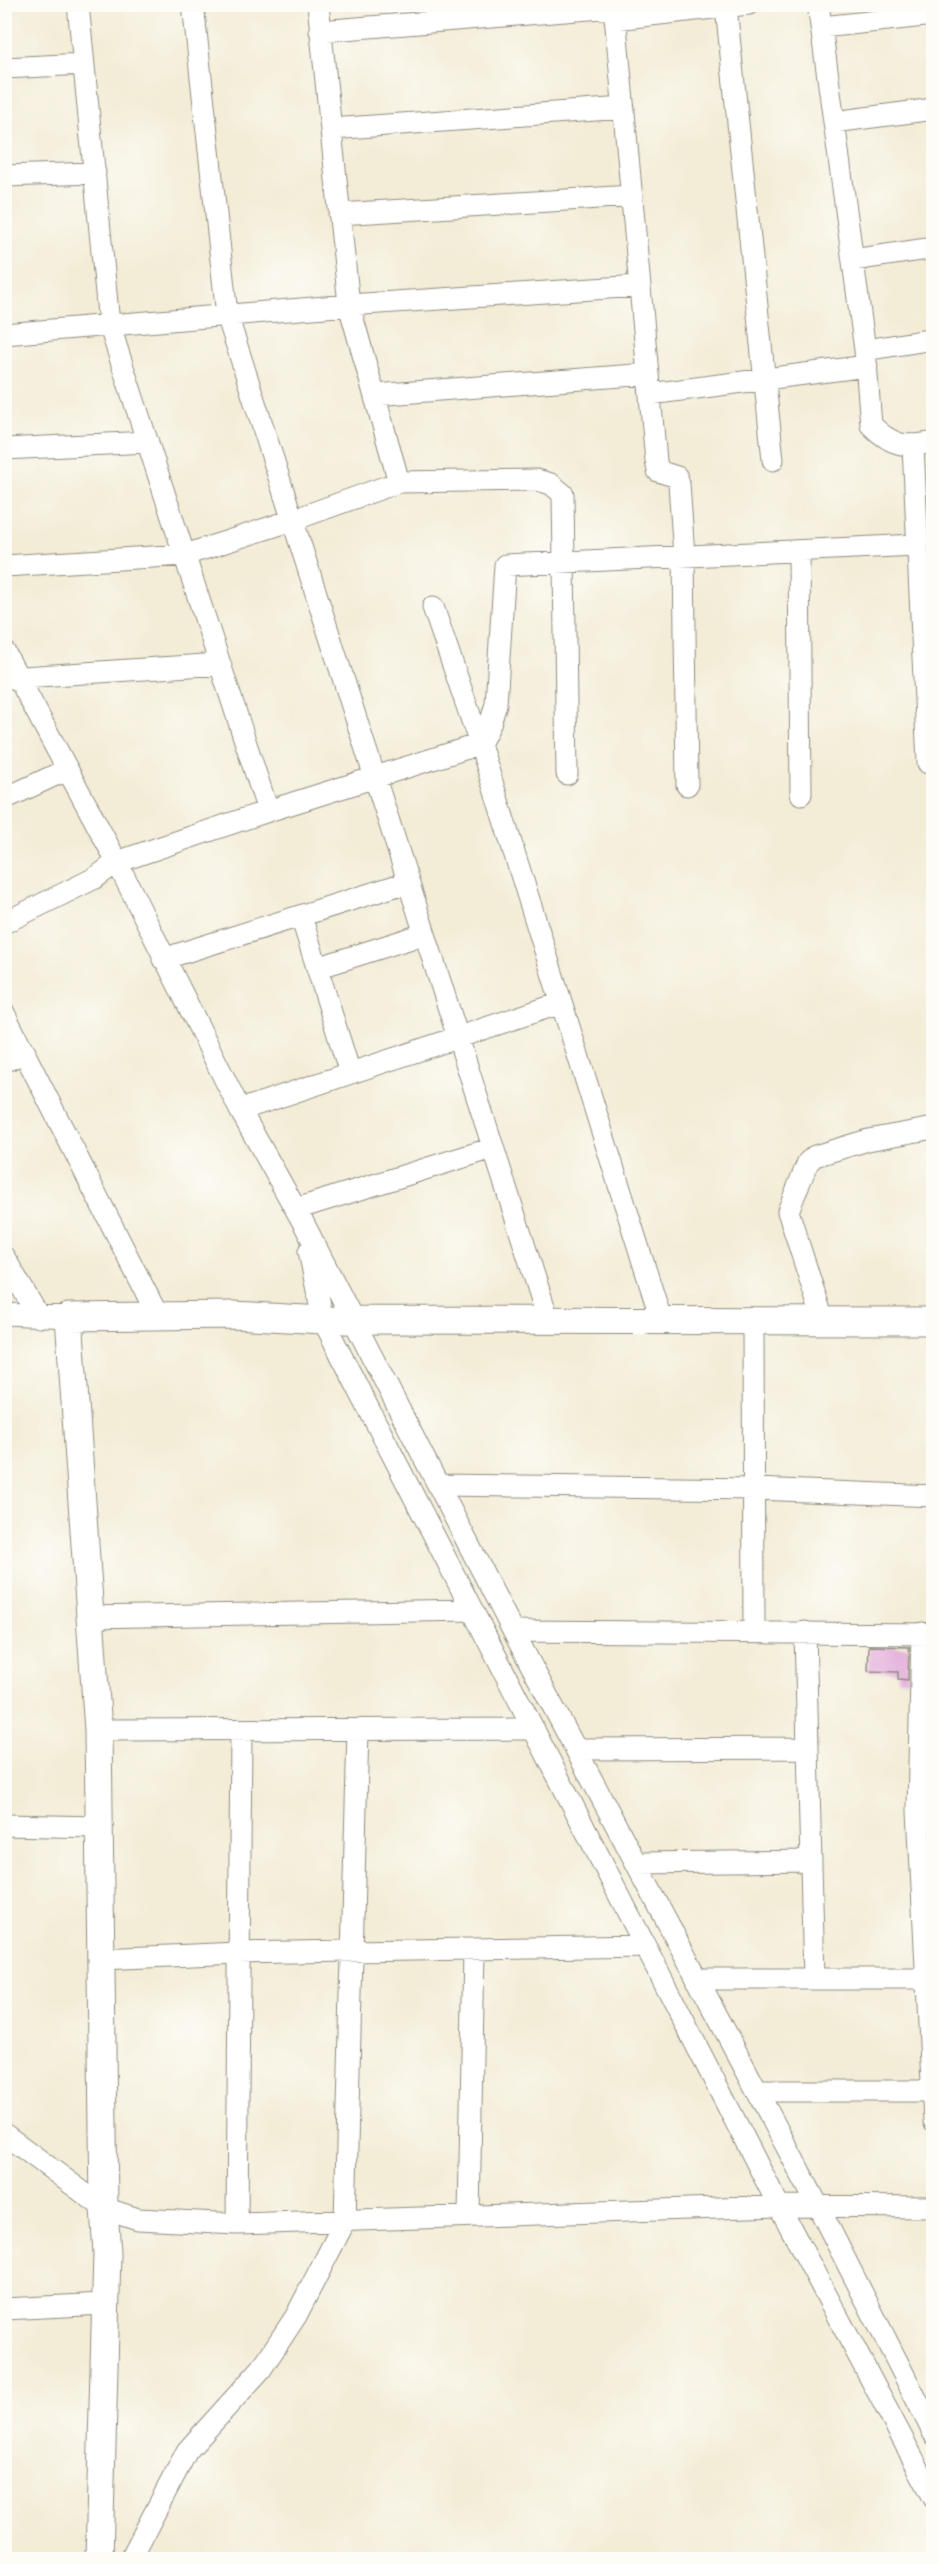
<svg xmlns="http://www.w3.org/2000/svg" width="938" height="2564" font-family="'Old Standard TT',serif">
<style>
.building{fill:#e4afdb}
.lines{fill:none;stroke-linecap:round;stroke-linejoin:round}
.minor-casing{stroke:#8f8c80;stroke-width:23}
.tertiary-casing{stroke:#8f8c80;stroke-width:29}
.minor{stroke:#fff;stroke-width:21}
.tertiary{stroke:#fff;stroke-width:27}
</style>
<rect width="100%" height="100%" fill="#fdfcf7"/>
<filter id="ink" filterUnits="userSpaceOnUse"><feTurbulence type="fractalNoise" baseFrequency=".0167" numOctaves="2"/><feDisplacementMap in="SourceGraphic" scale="12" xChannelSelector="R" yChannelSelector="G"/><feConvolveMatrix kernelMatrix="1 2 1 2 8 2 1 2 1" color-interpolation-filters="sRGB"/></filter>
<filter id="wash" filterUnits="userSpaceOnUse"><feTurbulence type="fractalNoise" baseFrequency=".008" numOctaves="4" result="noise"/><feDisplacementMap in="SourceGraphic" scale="24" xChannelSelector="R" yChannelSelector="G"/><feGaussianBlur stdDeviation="1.35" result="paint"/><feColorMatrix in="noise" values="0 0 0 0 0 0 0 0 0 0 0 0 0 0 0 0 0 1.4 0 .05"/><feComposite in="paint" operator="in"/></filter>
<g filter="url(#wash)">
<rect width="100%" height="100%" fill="#f3ecd6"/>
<g id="blocks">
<path class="building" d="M869 1646 909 1647 908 1680 898 1679V1672L868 1671Z"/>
</g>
</g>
<g filter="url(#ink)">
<use href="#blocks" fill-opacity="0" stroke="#8f8c80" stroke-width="1.5"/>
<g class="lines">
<g class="minor-casing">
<path id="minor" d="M78 4 109 324 268 811
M193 4 227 315 548 1319
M318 4 349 305 399 482
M614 4 656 461 658 471 677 477 679 484 684 556 687 785
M818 4 865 350 871 425C892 446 905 448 934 442
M726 7 773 460
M615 19 749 4
M822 27 934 15
M320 31 614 7
M4 68 84 64
M834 122 934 109
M331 129 624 108
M4 176 95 173
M339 214 632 196
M853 260 934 248
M4 334 349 305 639 286
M865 350 934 339
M650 394 867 366
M375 395 648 374
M913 446 928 763
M4 449 148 442
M799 551 801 794
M4 566 185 555 293 520 399 482 537 480 551 484 563 494 567 774
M433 607 480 744 661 1319
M4 651 117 862 240 1110 304 1224 513 1631 818 2206 934 2434
M8 678 220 664
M4 799 66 770
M301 916 350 1073
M4 923 95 878 117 862 268 811 480 744 490 724 496 704 505 565 916 545
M163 959 408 882
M317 968 424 934
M4 1013 159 1318
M4 1062 25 1052
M240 1110 561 1003
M296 1209 493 1148
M309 1251 323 1320 779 2206 934 2498
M4 1257 39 1317
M4 1314 69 1317
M753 1320 754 1631
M823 1320 788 1211 808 1162 815 1156 868 1140 934 1128
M439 1485 754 1489 934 1496
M90 1617 472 1610
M513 1631 934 1634
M805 1632 814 1979
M922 1633 918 1811 934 2121
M98 1730 534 1729
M576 1749 808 1748
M4 1825 98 1827
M636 1863 811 1861
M101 1959 238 1953 645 1946
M697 1979H934
M757 2091H932
M4 2134 104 2208 138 2219 237 2224 779 2206 934 2207
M469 2216 474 1949
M237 2224 241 1731
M4 2309 104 2304
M130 2560 187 2451 261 2369 296 2316 345 2221 358 1730"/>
</g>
<g class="tertiary-casing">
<path id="tertiary" d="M99 2560 107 2253 104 2208 98 1730 69 1317 234 1315 323 1320 934 1321"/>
</g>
<use href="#minor" class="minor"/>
<use href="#tertiary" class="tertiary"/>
</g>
</g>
<rect width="938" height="2564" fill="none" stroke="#fdfcf7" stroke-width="24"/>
</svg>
